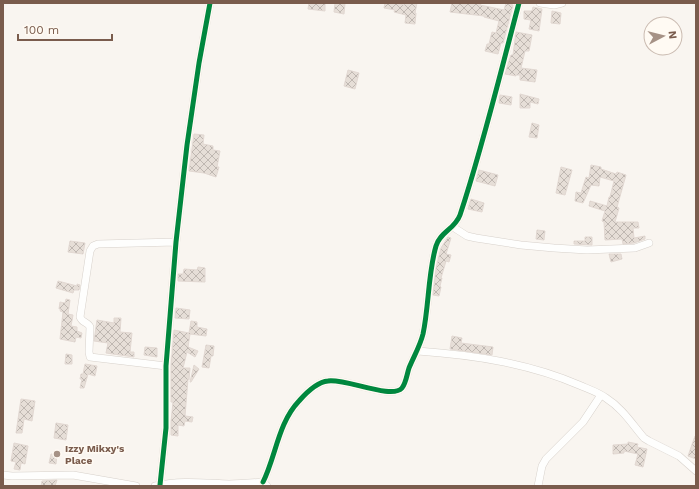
<svg xmlns="http://www.w3.org/2000/svg" width="699" height="489" font-family="'Work Sans',sans-serif">
<style>
.building{fill:url(#building-cross-hatch);stroke:#e2d8d2}
.lines{fill:none;stroke-linecap:round;stroke-linejoin:round}
.minor-casing{stroke:#d7d1cb;stroke-width:8}
.minor{stroke:#fefefd;stroke-width:7}
.cycleway-casing{stroke:#fffaf3;stroke-width:8}
.cycleway{stroke:#00873e;stroke-width:5}
.poi-dot{fill:#a69286;stroke:#fffaf3;stroke-width:1.5}
.labels{text-anchor:middle;stroke-width:3;stroke-linejoin:round;paint-order:stroke}
.poi-label{font-size:10px;font-weight:bold;fill:#7a5c4d;stroke:#fffaf3;text-anchor:start}
</style>
<defs>
<pattern id="building-cross-hatch" width="8" height="8" patternUnits="userSpaceOnUse"><rect width="8" height="8" fill="#e6ded7"/><path d="M0 0l8 8M0 8l8-8" fill="none" stroke="#bfb7b1"/></pattern>
</defs>
<rect width="100%" height="100%" fill="#f9f5f0"/>
<path class="building" d="M309 3H325V11L308 9Z
M335 3H345L344 14 334 12Z
M385 3H395L404 5V3H417L415 13H416L415 24 405 23 406 15 394 12 395 10 384 8Z
M452 3H481L480 5 504 10 506 3 513 5 503 43H501L498 54 485 51 487 44H489L492 32 496 33 499 21 484 17V16L450 12Z
M533 7 542 9 539 31 529 29 531 20 524 19V11H532Z
M552 11 561 13 560 24 551 23Z
M516 32 532 35 529 51H525L521 68 537 70 535 82 520 80V75H516V76L505 74 511 55H513Z
M348 70 359 73 355 89 344 86Z
M520 94 539 99 538 104 530 102V108H520Z
M500 95 512 97 511 105 499 103Z
M532 123 539 125 537 138 529 137Z
M194 134 204 135 203 144 213 146V150L220 151 217 167H219L216 177 204 173 189 171Z
M591 165 601 167V169L616 174 617 172 626 175 617 207 619 208 615 222H638L639 228H633L634 238 645 236V239L634 243 623 244 622 239 605 240 604 222 602 221 605 211 589 206 590 201 607 206 609 197H610L614 181 600 177 599 186 591 185 583 203 575 201 576 192 581 193 586 177 589 178Z
M561 167 572 170 565 195 556 193Z
M479 170 498 175 495 186 476 181Z
M471 199 484 203 482 212 468 209Z
M537 230 545 231 544 240 536 239Z
M448 237 451 238 446 254 451 255 449 262 446 261 441 278H442L440 286 441 287 439 296 433 295 436 268 441 248Z
M585 237H592V245L574 244V241H585Z
M70 241 85 243 83 254 68 252Z
M609 254H621L622 259 611 262Z
M198 267 205 268V282L178 281V274H183L184 269 197 270Z
M58 281 77 286V284L80 285 79 290H74L73 293 56 288Z
M66 299 70 300 68 314 73 315 71 326 77 327V331L82 333 81 338 76 337 75 342 60 339 63 312 60 311 61 309H59L60 302 65 303Z
M176 308 190 310 189 319 175 318Z
M114 318H121L120 332 132 333 130 352H134V357L106 353 108 343 94 341 97 320 114 323Z
M191 321 197 322V327L207 329 206 336 190 334 188 347 198 351 195 357 187 352 183 368H190L189 380 188 379 185 416 193 417 192 422 185 421 184 426 178 425V436L171 435V422L173 402H171V366L174 330 189 333Z
M452 336 462 338 461 343 493 347 492 355 450 349Z
M206 345 214 346 213 356H211L209 368 202 367Z
M145 347 157 348V357L144 355Z
M66 354 72 355V364H65Z
M85 364 97 366 95 376 88 374 84 388H80L82 379H80L81 374H83Z
M194 365 199 369 191 382H190Z
M21 399 35 401 32 421 24 419 22 433H16Z
M56 423 68 425 66 440 54 438Z
M695 436 696 437V459L688 456Z
M628 442 638 444 637 447 647 449 643 467 635 465 638 454 624 451V453L613 454V445L628 444Z
M14 443 28 446 25 464 21 463 20 470 14 469 16 462 11 461Z
M51 454 57 455 56 464 49 463Z
M57 480 55 486H41L42 481Z"/>
<g class="lines">
<g class="minor-casing">
<path id="minor" d="M540 3 554 5 562 3
M453 227 467 236 476 238 521 245 554 248 587 250 635 248 649 243
M418 351C473 355 528 363 579 385 588 389 598 392 606 398 622 408 632 424 644 438L649 441 679 456 696 471
M166 366 90 357 89 352 90 327C88 322 82 323 80 317L90 251 93 246 98 244 176 242
M3 475 12 476 73 475 136 486
M263 482C276 456 278 423 299 401 306 393 317 382 328 381 345 378 392 400 402 388 406 383 407 374 409 368 414 356 420 346 423 334 429 306 428 273 436 246 440 232 455 229 460 215 483 146 500 74 519 3
M160 485 166 428V366L176 242 187 145 199 63 210 3
M155 486C181 480 203 483 229 484 240 484 252 483 263 482L267 486
M538 486 542 466 546 459 583 422 601 395"/>
</g>
<use href="#minor" class="minor"/>
<g class="cycleway-casing">
<path id="cycleway" d="M263 482C276 456 278 423 299 401 306 393 317 382 328 381 345 378 392 400 402 388 406 383 407 374 409 368 414 356 420 346 423 334 429 306 428 273 436 246 440 232 455 229 460 215 483 146 500 74 519 3
M160 485 166 428V366L176 242 187 145 199 63 210 3"/>
</g>
<use href="#cycleway" class="cycleway"/>
</g>
<circle class="poi-dot" cx="57" cy="454" r="4"/>
<g class="labels">
<g class="poi-label">
<text x="65" y="452">Izzy Mikxy's<tspan x="65" dy="12">Place</tspan></text>
</g>
</g>
<rect width="699" height="489" fill="none" stroke="#7a5c4d" stroke-width="8"/>
<g transform="translate(663 36) rotate(83)"><circle r="19" fill="#fffaf3" stroke="#cabbb1"/>
<path d="M0-3L7 15L0 10L-7 15Z" fill="#a69286"/>
<text y="-6" font-size="11" font-weight="bold" text-anchor="middle" fill="#7a5c4d">N</text>
</g>
<path d="M18 34v6h94v-6" fill="none" stroke="#7a5c4d" stroke-width="2"/>
<text x="24" y="34" font-size="12" fill="#7a5c4d" stroke="#fffaf3" stroke-width="3" paint-order="stroke">100 m</text>
</svg>
